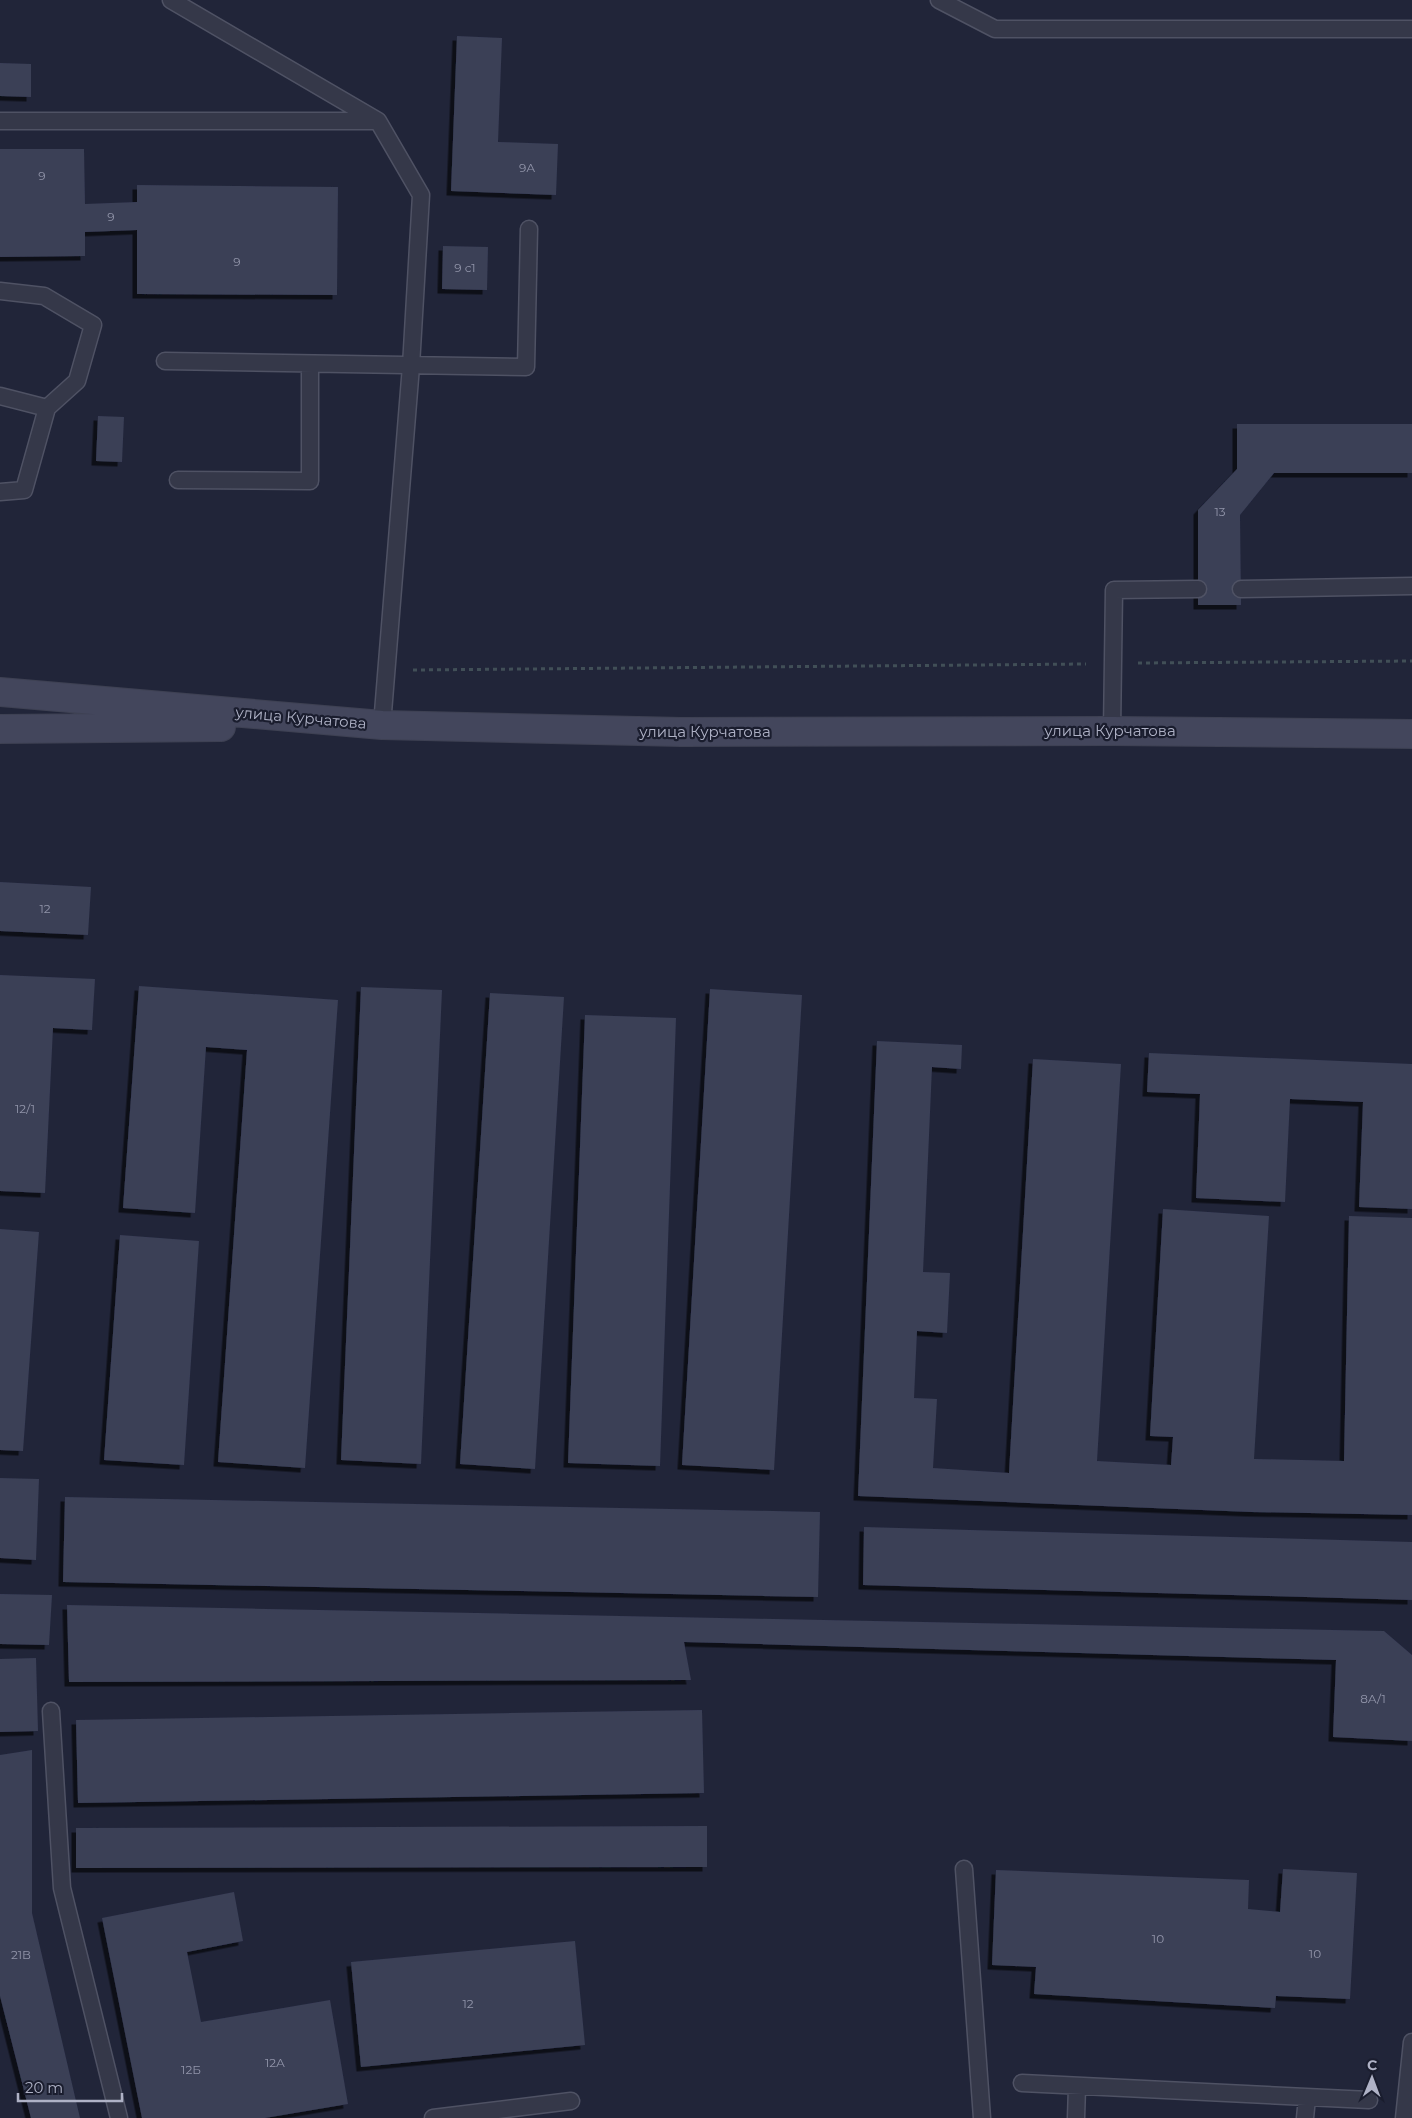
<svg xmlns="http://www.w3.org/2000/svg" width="1412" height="2118" font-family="Montserrat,sans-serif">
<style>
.building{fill:#3a3f57;filter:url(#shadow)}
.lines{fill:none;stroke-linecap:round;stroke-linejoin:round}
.service-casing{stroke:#4f5264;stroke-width:19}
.secondary-casing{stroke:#3e4153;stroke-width:30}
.path{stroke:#414f57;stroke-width:3;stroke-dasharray:4 4;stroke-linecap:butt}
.service{stroke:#353849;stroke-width:16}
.secondary{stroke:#43465c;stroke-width:28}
.labels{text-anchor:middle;stroke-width:4.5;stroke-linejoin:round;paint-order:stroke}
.number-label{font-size:12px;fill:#9295aa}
.street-label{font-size:15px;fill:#afb2c6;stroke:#1a1d2e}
</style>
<defs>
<filter id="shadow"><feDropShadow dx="-4.5" dy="4.5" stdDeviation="0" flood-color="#0009"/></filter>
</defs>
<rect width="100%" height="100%" fill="#212539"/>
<path class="building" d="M457 36 502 38 498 142 558 144 556 195 451 191Z
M0 63 31 64V97L0 96Z
M0 149H84L85 204 137 202V185L338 187 337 295 137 294V230L85 232V256L0 257Z
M443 246 488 247 487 290 442 289Z
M98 416 124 417 122 462 96 461Z
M1237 424H1412V473H1274L1240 515 1241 605H1198V510L1237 469Z
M0 882 91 887 88 935 0 931Z
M0 975 95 979 92 1030 53 1028 45 1193 0 1191Z
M139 986 338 1000 305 1468 218 1462 247 1050 206 1047 195 1213 123 1208Z
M361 987 442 990 421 1464 341 1460Z
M710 989 802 995 774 1470 682 1465Z
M490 993 564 997 535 1469 460 1464Z
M585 1015 676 1018 660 1466 568 1463Z
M877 1041 962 1045 961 1069 932 1067 923 1272 950 1273 947 1333 917 1331 914 1398 937 1399 933 1468 1009 1473 1033 1059 1121 1064 1097 1461 1171 1465 1173 1437 1150 1436 1163 1209 1269 1216 1254 1459 1344 1461 1349 1216 1412 1218V1515L1251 1512 858 1496Z
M1149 1053 1412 1064V1209L1359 1207 1363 1102 1290 1099 1285 1202 1196 1198 1200 1094 1147 1092Z
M0 1229 39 1232 23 1451 0 1450Z
M120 1235 199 1241 184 1465 104 1460Z
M0 1478 39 1479 36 1560 0 1558Z
M65 1497 820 1512 818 1597 63 1582Z
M864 1527 1412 1542V1600L863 1585Z
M0 1594 52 1595 49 1645 0 1644Z
M67 1605 1384 1631 1412 1655V1741L1333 1737 1336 1660 684 1642 691 1680 69 1682Z
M36 1658 38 1731 0 1732V1659Z
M702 1710 704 1793 78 1803 76 1720Z
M32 1750V1913L80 2118H31L0 1996V1755Z
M707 1826V1867L76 1868V1828Z
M1283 1869 1357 1873 1350 1999 1276 1996 1275 2008 1034 1994 1036 1967 992 1965 996 1870 1249 1880 1248 1909 1280 1912Z
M234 1892 243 1941 187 1952 201 2022 330 2000 348 2104 265 2118H142L102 1918Z
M575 1941 585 2045 361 2067 351 1962Z"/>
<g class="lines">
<g class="service-casing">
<path id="service" d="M171 0 378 121 421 195 411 366 382 725
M939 0 995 29H1412
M0 121H378
M0 291 44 296 93 325 77 381 47 408
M165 361 526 367 529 229
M0 396 47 408 24 490 0 492
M178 480 310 481V364
M1241 589 1412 586
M1112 731 1114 590 1198 589
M51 1711 62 1888 119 2118
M964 1869 982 2118
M1022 2083 1369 2100
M433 2118 571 2101
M1076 2118 1077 2087
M1305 2118 1307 2098
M1404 2118 1412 2042"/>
</g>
<g class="secondary-casing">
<path id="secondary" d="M0 692 382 725 681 732 1112 731 1412 734
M0 729 221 727"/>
</g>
<path class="path" d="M1138 663 1412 661
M413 670 1086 664"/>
<use href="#service" class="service"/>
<use href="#secondary" class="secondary"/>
</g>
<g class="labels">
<g class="number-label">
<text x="527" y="172">9А</text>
<text x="42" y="180">9</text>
<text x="111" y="221">9</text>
<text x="237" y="266">9</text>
<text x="465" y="272">9 с1</text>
<text x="1220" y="516">13</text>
<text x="45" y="913">12</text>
<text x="25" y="1113">12/1</text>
<text x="1373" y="1703">8А/1</text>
<text x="1158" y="1943">10</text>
<text x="1315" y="1958">10</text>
<text x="21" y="1959">21В</text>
<text x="468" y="2008">12</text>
<text x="275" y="2067">12А</text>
<text x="191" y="2074">12Б</text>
</g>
<g class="street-label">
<text transform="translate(301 718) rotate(5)" y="5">улица Курчатова</text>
<text x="1110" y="736">улица Курчатова</text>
<text x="705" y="737">улица Курчатова</text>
</g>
</g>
<g transform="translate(1372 2078) rotate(1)" stroke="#1a1d2e" stroke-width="4" paint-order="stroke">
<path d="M0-4L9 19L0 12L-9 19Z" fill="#afb2c6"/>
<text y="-8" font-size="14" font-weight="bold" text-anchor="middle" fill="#afb2c6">С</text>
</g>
<path d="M18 2093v8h104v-8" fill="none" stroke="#afb2c6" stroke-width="2.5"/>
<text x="25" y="2093" font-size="15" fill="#afb2c6" stroke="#1a1d2e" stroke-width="4" paint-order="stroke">20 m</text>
</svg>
